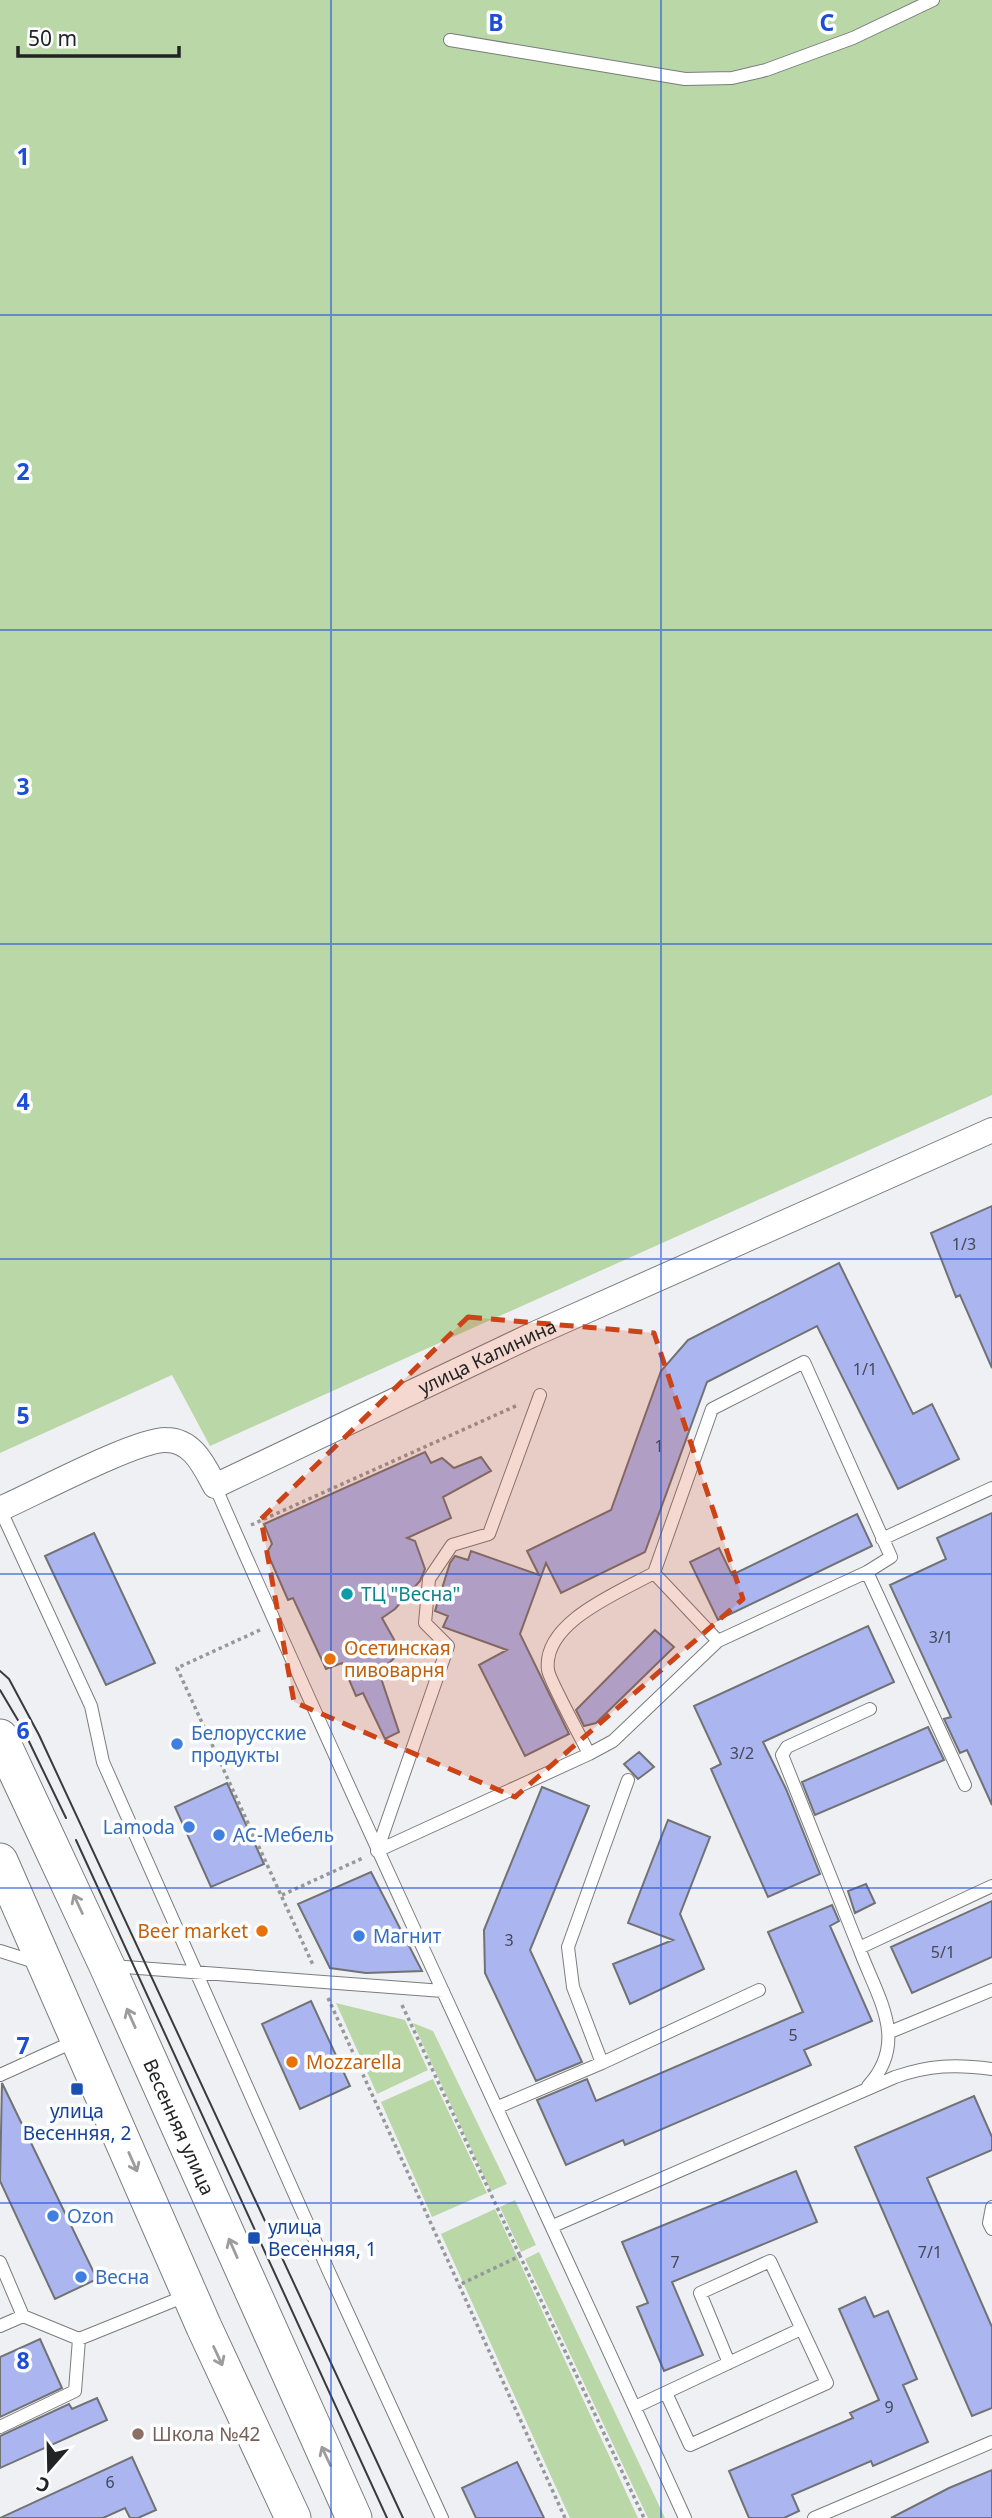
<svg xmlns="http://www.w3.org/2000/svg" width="992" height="2518" font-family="'Noto Sans',sans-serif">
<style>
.green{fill:#b9d7a7}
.building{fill:#abb6f1;stroke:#717274;stroke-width:2}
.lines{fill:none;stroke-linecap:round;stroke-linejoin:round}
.lane-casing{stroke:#7b7c7e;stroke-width:14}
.street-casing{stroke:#7b7c7e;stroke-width:26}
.secondary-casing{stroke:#7b7c7e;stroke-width:37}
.path{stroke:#97989a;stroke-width:3.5;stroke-dasharray:3.5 3.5;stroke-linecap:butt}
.lane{stroke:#fff;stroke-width:12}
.street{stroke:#fff;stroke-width:24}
.secondary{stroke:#fff;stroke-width:35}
.tram{stroke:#393a3c;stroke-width:2}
.oneway{stroke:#9c9c9c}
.marked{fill:#cb4317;fill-opacity:0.2;stroke:#cb4317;stroke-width:5;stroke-dasharray:14 9;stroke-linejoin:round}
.grid{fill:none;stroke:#1d4ed8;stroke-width:2;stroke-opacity:0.55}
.culture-dot{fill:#0f9aa8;stroke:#fdfeff;stroke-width:2.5}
.food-dot{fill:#e8710a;stroke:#fdfeff;stroke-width:2.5}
.shop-dot{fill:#3f7fe0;stroke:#fdfeff;stroke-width:2.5}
.transit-dot{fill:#1a4fb4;stroke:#fdfeff;stroke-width:2.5}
.education-dot{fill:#8d6e63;stroke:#fdfeff;stroke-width:2.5}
.labels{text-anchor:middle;stroke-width:7;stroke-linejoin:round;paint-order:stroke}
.number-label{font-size:16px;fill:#444857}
.street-label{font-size:19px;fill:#222324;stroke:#fdfeff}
.culture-label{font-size:19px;fill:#0d838f;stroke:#fdfeff;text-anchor:start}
.food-label{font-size:19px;fill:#c56008;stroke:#fdfeff;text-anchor:start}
.shop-label{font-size:19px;fill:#366cbe;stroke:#fdfeff;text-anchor:start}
.transit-label{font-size:19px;fill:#164399;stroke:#fdfeff}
.education-label{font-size:19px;fill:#785e54;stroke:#fdfeff;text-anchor:start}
.grid-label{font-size:23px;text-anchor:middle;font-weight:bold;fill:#1d4ed8;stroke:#fdfeff;stroke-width:7;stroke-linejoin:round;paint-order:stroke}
</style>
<rect width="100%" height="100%" fill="#eff0f3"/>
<path class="green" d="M0 0H992V1095L210 1446 172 1375 0 1453Z
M336 2003 405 2020 428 2070 377 2094Z
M413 2023 433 2031 507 2184 491 2191Z
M433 2079 487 2193 432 2217 381 2102Z
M515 2200 536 2245 521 2252 500 2207Z
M495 2209 638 2518H570L441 2234Z
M539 2252 665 2518H648L525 2259Z"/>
<path class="building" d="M992 1206V1368L960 1295 956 1297 931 1233Z
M839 1263 913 1414 932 1404 959 1459 898 1489 817 1326 707 1382 645 1552 561 1593 546 1563 520 1634 569 1734 525 1756 479 1665 507 1650 443 1627 448 1616 435 1611 450 1563 455 1556 468 1560 471 1551 539 1575 527 1551 611 1510 661 1371 688 1340Z
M425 1452 431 1463 442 1458 454 1468 481 1457 491 1471 443 1497 451 1518 407 1538 415 1541 425 1569 420 1581 395 1609 382 1618 401 1652 379 1672 399 1732 385 1739 363 1693 356 1696 342 1663 326 1669 293 1598 288 1600 267 1552 272 1544 264 1524Z
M992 1513V1805L967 1750 960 1753 944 1719 951 1717 890 1585 946 1559 937 1538Z
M857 1514 872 1546 718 1620 690 1562 719 1548 732 1575Z
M94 1533 155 1663 106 1685 45 1556Z
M868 1626 894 1682 763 1742 786 1789 820 1874 768 1897 711 1769 721 1764 694 1706Z
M655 1630 674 1647 596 1723 584 1726 576 1710Z
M928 1727 944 1760 815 1815 802 1782Z
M639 1752 654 1767 638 1779 624 1764Z
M227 1783 264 1864 211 1887 175 1807Z
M542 1787 589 1806 530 1950 582 2062 536 2081 485 1973 484 1930Z
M668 1820 710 1837 680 1914 704 1969 630 2004 613 1964 673 1940 628 1923Z
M371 1872 422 1971 366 1973 330 1968 298 1904Z
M866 1884 875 1903 855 1913 848 1891Z
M992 1901V1957L912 1993 891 1947Z
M832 1905 839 1921 830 1926 872 2021 804 2050 811 2065 625 2145 623 2140 566 2165 537 2100 587 2079 596 2101 803 2012 768 1932Z
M311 2001 350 2086 300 2109 262 2024Z
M2 2083 97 2279 55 2299 0 2181Z
M974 2096 992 2137V2150L927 2178 992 2327V2408L972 2416 855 2147Z
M796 2171 817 2222 672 2282 703 2355 664 2371 637 2307 648 2303 622 2242Z
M865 2297 874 2317 888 2311 917 2379 903 2385 928 2442 873 2466 871 2461 792 2495 799 2511 784 2518H749L729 2471 853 2418 850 2413 879 2400 839 2309Z
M40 2339 62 2388 0 2417V2357Z
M97 2398 107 2420 0 2468V2436L69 2404 72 2409Z
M132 2457 156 2510 138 2518H130L125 2508 103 2518H0Z
M517 2462 544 2518H476L462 2488Z
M992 2470V2518H891L949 2488Z"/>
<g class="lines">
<g class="lane-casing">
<path id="lane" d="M450 40 685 79 732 78 766 70 853 38 933 0
M215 1486C366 1832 529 2174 685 2518
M0 1509 91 1706 103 1762 329 2272 442 2518
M882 1539 992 1488
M867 1572 965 1785
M654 1573 718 1641
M377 1851 589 1754 613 1741 718 1641 867 1572 891 1557 804 1362 712 1409 654 1573C620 1592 542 1622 548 1670 549 1680 582 1739 589 1754
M377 1851 448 1646 425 1623 429 1579 452 1545 489 1534 540 1395
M859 1948 782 1755 787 1747 870 1709
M0 1951 38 1963
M112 1966 443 1991
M890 2032 992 1990
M602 2063 759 1990
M0 2075 75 2041
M868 2086C910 2041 877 1997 859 1948L992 1886
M498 2107 602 2063 573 1987 568 1947 628 1780
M992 2207 989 2223 992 2229
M553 2226 895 2077C929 2065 956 2064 992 2069
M0 2262 23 2316 0 2326
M23 2316 79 2339 188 2295
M666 2393 690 2445 827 2383 770 2261 700 2293 729 2363
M635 2407 801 2329
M0 2427 75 2391 79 2339
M814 2518 992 2442"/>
</g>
<g class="street-casing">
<g id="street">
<path id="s1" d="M0 1509C32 1495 137 1439 166 1440 193 1440 204 1466 215 1486L532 1335 992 1130"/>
</g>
</g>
<g class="secondary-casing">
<g id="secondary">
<path id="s2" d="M0 1737 107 1966 354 2518"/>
<path d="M0 1861 204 2327 293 2518"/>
</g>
</g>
<path class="path" d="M251 1525 518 1405
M260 1630 177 1668 313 1965
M282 1895 363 1858
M328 1998 459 2285
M402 2005 520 2256
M565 2518 459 2285 520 2256 644 2518"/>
<use href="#lane" class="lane"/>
<use href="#street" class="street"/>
<use href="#secondary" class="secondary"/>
<path class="tram" d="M0 1671 9 1679 39 1735 403 2518
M0 1690 22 1727 66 1818
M76 1840 387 2518"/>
</g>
<defs><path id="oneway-shaft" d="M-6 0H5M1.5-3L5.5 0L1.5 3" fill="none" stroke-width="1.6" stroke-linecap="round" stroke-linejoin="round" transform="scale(1.75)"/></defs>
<g class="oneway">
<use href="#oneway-shaft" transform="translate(78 1904) rotate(-115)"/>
<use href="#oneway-shaft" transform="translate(131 2018) rotate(-114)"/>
<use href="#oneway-shaft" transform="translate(133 2162) rotate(66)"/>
<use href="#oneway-shaft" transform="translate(233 2248) rotate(-114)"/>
<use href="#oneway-shaft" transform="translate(218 2356) rotate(65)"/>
<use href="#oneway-shaft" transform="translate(326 2456) rotate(-115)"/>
</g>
<path class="marked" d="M468 1317 654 1333 743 1599 515 1797 294 1702 261 1519Z"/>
<path class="grid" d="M331 0V2518M661 0V2518M0 315H992M0 630H992M0 944H992M0 1259H992M0 1574H992M0 1888H992M0 2203H992"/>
<circle class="culture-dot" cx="347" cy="1594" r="7"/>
<g class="food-dot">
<circle cx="330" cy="1659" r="7"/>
<circle cx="262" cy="1931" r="7"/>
<circle cx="292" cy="2062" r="7"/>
</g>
<g class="shop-dot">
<circle cx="177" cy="1744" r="7"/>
<circle cx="189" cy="1827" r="7"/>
<circle cx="219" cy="1835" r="7"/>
<circle cx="359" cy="1936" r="7"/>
<circle cx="53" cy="2216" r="7"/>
<circle cx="81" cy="2277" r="7"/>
</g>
<g class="transit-dot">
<rect x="70" y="2082" width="14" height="14" rx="3.5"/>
<rect x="247" y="2231" width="14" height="14" rx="3.5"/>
</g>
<circle class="education-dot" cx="138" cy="2434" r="7"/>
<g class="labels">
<g class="number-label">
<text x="964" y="1250">1/3</text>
<text x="865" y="1375">1/1</text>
<text x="659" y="1452">1</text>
<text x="941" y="1643">3/1</text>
<text x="742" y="1759">3/2</text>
<text x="509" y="1946">3</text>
<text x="943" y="1958">5/1</text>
<text x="793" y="2041">5</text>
<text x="930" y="2258">7/1</text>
<text x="675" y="2268">7</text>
<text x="889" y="2413">9</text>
<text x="110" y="2488">6</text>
</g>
<g class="street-label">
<text dy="7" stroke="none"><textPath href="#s1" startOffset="553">улица Калинина</textPath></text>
<text dy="7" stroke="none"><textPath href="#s2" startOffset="429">Весенняя улица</textPath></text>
</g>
<g class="culture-label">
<text x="361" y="1601">ТЦ "Весна"</text>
</g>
<g class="food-label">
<text x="344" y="1655">Осетинская<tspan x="344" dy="22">пивоварня</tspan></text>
<text x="248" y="1938" text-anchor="end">Beer market</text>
<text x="306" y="2069">Mozzarella</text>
</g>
<g class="shop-label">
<text x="191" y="1740">Белорусские<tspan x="191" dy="22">продукты</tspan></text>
<text x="175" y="1834" text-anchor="end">Lamoda</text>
<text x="233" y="1842">АС-Мебель</text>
<text x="373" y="1943">Магнит</text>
<text x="67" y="2223">Ozon</text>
<text x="95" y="2284">Весна</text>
</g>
<g class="transit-label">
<text x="77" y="2118">улица<tspan x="77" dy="22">Весенняя, 2</tspan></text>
<text x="268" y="2234" text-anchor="start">улица<tspan x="268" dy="22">Весенняя, 1</tspan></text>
</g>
<g class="education-label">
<text x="152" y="2441">Школа №42</text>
</g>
</g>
<g class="grid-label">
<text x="496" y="31">B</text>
<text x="827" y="31">C</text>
<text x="23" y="165">1</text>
<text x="23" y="480">2</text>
<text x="23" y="795">3</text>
<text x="23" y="1110">4</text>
<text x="23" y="1424">5</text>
<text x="23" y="1739">6</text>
<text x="23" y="2054">7</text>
<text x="23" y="2369">8</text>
</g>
<g transform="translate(49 2469) rotate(200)" stroke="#fdfeff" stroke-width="5" paint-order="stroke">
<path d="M0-5L12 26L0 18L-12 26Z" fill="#222324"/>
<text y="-10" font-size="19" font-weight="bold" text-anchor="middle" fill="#222324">С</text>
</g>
<path d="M18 46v10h161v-10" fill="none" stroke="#222324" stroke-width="3.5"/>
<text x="28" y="46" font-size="21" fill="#222324" stroke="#fdfeff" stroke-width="5" paint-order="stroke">50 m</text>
</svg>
